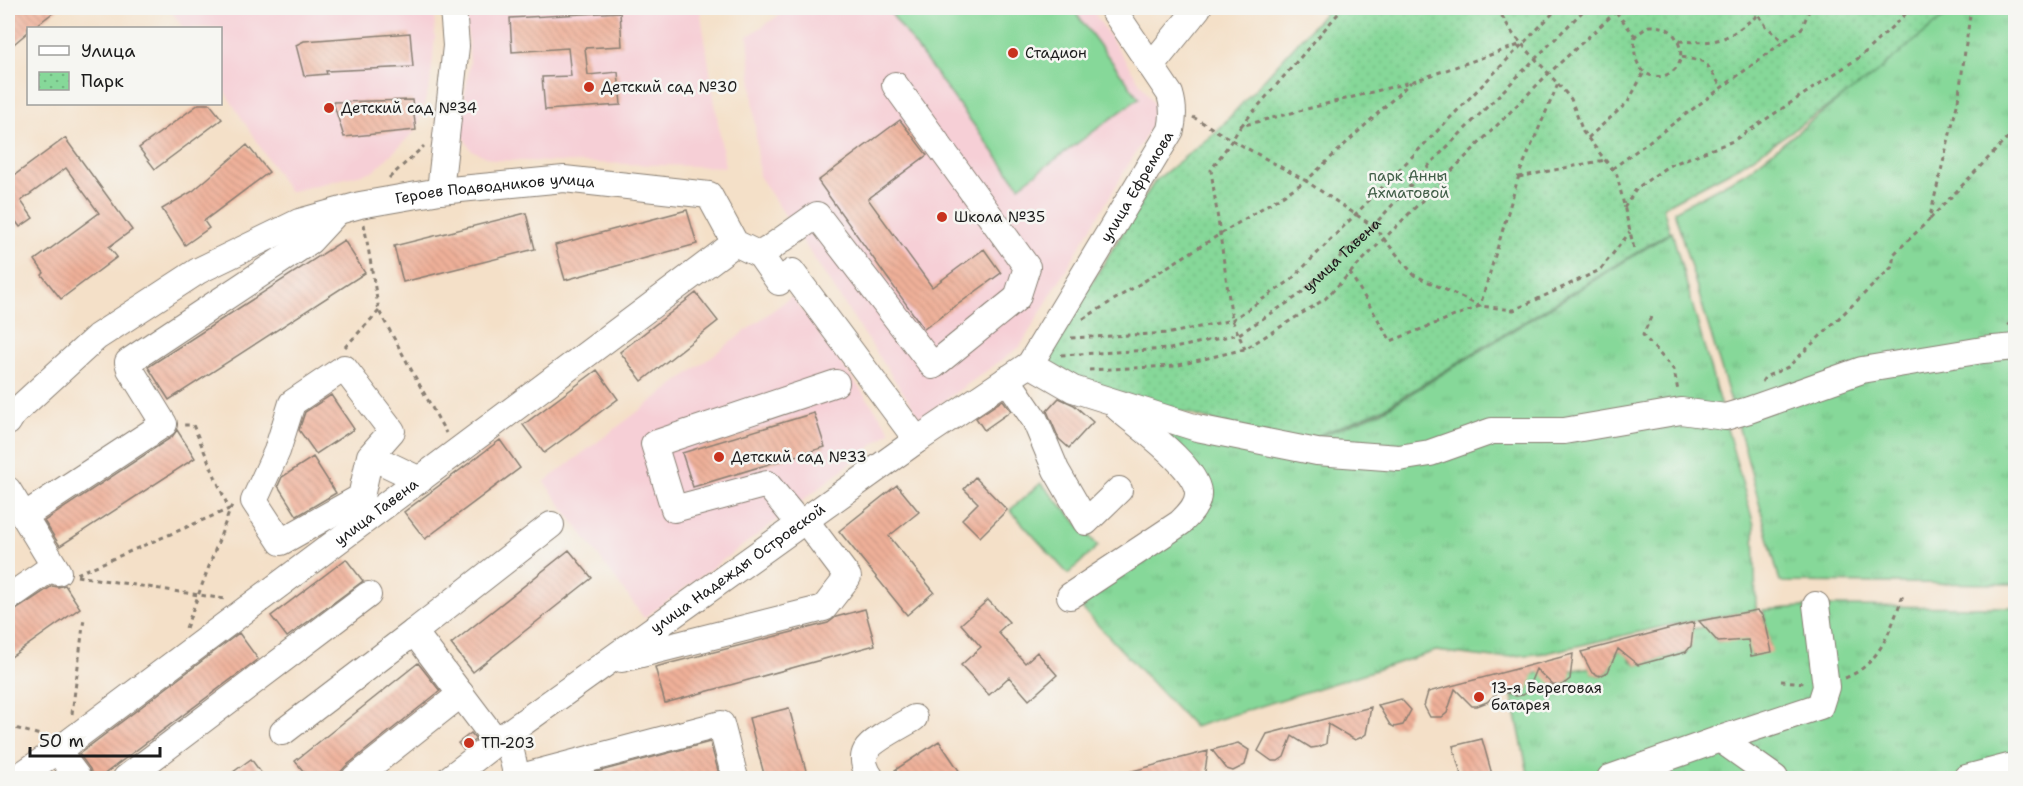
<svg xmlns="http://www.w3.org/2000/svg" width="2023" height="786" font-family="'Shantell Sans',sans-serif">
<style>
.built{fill:#f6cfd6}
.grass{fill:url(#grass-tufts);stroke:#517a5a;stroke-width:1.5}
.park{fill:url(#park-dots);stroke:#517a5a;stroke-width:1.5}
.garden{fill:#86d899;stroke:#517a5a;stroke-width:1.5}
.building{fill:url(#building-back-hatch)}
.lines{fill:none;stroke-linecap:round;stroke-linejoin:round}
.minor-casing{stroke:#887e72;stroke-width:28}
.path{stroke:#887e72;stroke-width:3;stroke-dasharray:4.5 4.5;stroke-linecap:butt}
.minor{stroke:#fff;stroke-width:26}
.poi-dot{fill:#c8321e;stroke:#f6f6f2;stroke-width:2}
.labels{text-anchor:middle;stroke-width:5;stroke-linejoin:round;paint-order:stroke}
.poi-label{font-size:15px;fill:#1c1c1c;stroke:#f6f6f2;text-anchor:start}
.park-label{font-size:15px;fill:#415e48;stroke:#f6f6f2}
.street-label{font-size:15px;fill:#1c1c1c;stroke:#f6f6f2}
</style>
<defs>
<pattern id="grass-tufts" width="24" height="20" patternUnits="userSpaceOnUse" patternTransform="scale(1.5)"><rect width="24" height="20" fill="#86d899"/><path d="M3 7l-1-3M5 7V3M7 7l1-3M15 17l-1-3M17 17v-4M19 17l1-3" fill="none" stroke="#73b983"/></pattern>
<pattern id="park-dots" width="8" height="8" patternUnits="userSpaceOnUse" patternTransform="scale(1.5)"><rect width="8" height="8" fill="#86d899"/><path d="M2 2h.1M6 6h.1" fill="none" stroke="#73b983" stroke-width="1.8" stroke-linecap="round"/></pattern>
<pattern id="building-back-hatch" width="6" height="6" patternUnits="userSpaceOnUse" patternTransform="scale(1.5)"><rect width="6" height="6" fill="#efb099"/><path d="M-1 5l2 2M0 0l6 6M5-1l2 2" fill="none" stroke="#cc9783"/></pattern>
</defs>
<rect width="100%" height="100%" fill="#f6f6f2"/>
<filter id="ink" filterUnits="userSpaceOnUse"><feTurbulence type="fractalNoise" baseFrequency=".0167" numOctaves="2"/><feDisplacementMap in="SourceGraphic" scale="12" xChannelSelector="R" yChannelSelector="G"/><feConvolveMatrix kernelMatrix="1 2 1 2 8 2 1 2 1" color-interpolation-filters="sRGB"/></filter>
<filter id="wash" filterUnits="userSpaceOnUse"><feTurbulence type="fractalNoise" baseFrequency=".008" numOctaves="4" result="noise"/><feDisplacementMap in="SourceGraphic" scale="24" xChannelSelector="R" yChannelSelector="G"/><feGaussianBlur stdDeviation="1.35" result="paint"/><feColorMatrix in="noise" values="0 0 0 0 0 0 0 0 0 0 0 0 0 0 0 0 0 1.4 0 .05"/><feComposite in="paint" operator="in"/></filter>
<g filter="url(#wash)">
<rect width="100%" height="100%" fill="#f4e0c8"/>
<path class="built" d="M169 8H434L435 37 430 85 416 130 374 171 289 192 221 86 220 28H183Z
M465 8H700L725 167 494 160 471 150 463 137 462 112 470 63Z
M790 8H1091L1154 104 1151 127 1020 347 920 418 759 176 748 36Z
M792 296 891 431 790 511 644 618 544 482Z"/>
<path class="grass" d="M1956 8H2015V584L1780 582 1743 442 1674 211 1745 173Z
M1672 232 1754 525 1756 610 1670 625 1546 653 1494 658 1436 651 1194 727 1075 601 1194 522 1214 494 1198 467 1149 426 1274 454 1381 412Z
M1816 606 2015 607V778H1529L1511 691 1516 696 1526 693 1529 683 1524 677 1548 670 1553 685 1556 687 1568 682 1569 671 1590 667 1592 673 1600 676 1608 672C1612 664 1610 661 1607 654L1630 649V660L1638 665 1686 652 1691 646 1686 630 1710 626V633L1718 642 1740 632 1771 651 1763 610Z"/>
<path class="park" d="M1329 8H1954L1870 78 1740 166 1663 207 1670 232 1381 410 1294 445 1056 374 1049 354 1067 322 1155 181 1217 131Z"/>
<path class="garden" d="M887 8H1072L1139 98 1019 186Z
M1041 483 1098 546 1068 574 1010 510Z"/>
<g id="blocks">
<path class="building" d="M8 8H59L33 28H28V32L8 49Z
M620 12 622 46 585 48 588 75 618 72 621 105 545 110 542 77 571 76 568 48 512 52 510 18Z
M410 33 413 67 326 71 327 74 304 76 296 45 304 41Z
M412 100 416 130 344 137 333 102Z
M199 104H210L222 119 155 169 139 148Z
M900 120 927 155 868 199 932 287 984 249 1001 273 924 329 818 181Z
M65 138 132 230 109 247 117 257 61 299 42 275 44 273 35 260 99 213 66 168 21 201 33 218 20 227 8 211V180Z
M247 145 269 172 204 221 209 228 185 245 162 209 193 191Z
M687 210 697 244 565 280 555 245Z
M526 213 535 249 403 282 394 246Z
M344 240 365 273 169 400 148 367Z
M696 293 718 321 642 381 620 352Z
M597 370 618 399 544 453 523 425Z
M331 395 354 429 316 454 299 430 305 412Z
M1059 398 1074 405 1093 422 1069 448 1059 439 1047 411Z
M1003 400 1011 411 984 430 976 418Z
M814 413 825 447 693 487 682 453Z
M177 430 195 458 60 546 44 521 172 437Z
M500 440 520 468 425 539 404 512Z
M313 457 336 493 297 516 278 486 282 477Z
M975 477 1007 510 980 537 962 519 978 503 964 489Z
M897 485 919 512 889 536 934 592 907 615 839 531Z
M569 550 592 578 473 672 451 644Z
M346 559 363 581 287 637 271 616Z
M65 585 80 608 8 659V615L52 586 58 587Z
M988 600 1009 622 998 632 1025 663 1037 652 1057 675 1029 700 1009 677 989 695 961 665 981 647 961 624Z
M865 609 875 645 665 703 655 667 828 623 836 617Z
M1757 610 1763 616 1766 625 1772 652 1751 656 1748 640 1718 642 1699 621Z
M1694 622 1691 646 1686 652 1638 665 1618 649 1608 672 1600 676 1592 673 1581 652Z
M239 633 258 659 99 778H93L90 769 79 754Z
M1573 654 1570 679 1561 686 1553 685 1536 669 1526 693 1523 695 1516 696 1500 690 1487 702 1477 706H1472L1455 689 1447 713 1442 717H1430L1424 706 1428 692Z
M418 663 440 691 346 766 335 778H309L295 761Z
M1401 699 1411 710 1403 725 1394 727 1390 725 1378 705Z
M1371 707 1366 734 1362 737 1355 740 1328 724 1326 744 1318 747 1311 748 1292 736 1284 757 1278 761H1272L1258 751 1267 734Z
M789 708 808 778H765L749 718Z
M471 733 476 739 463 749 458 743Z
M1482 739 1493 778H1462L1453 746Z
M939 741 964 778H901L895 770Z
M710 742 719 774 703 778H574Z
M1238 743 1249 750 1245 765 1233 771 1227 769 1212 750Z
M1208 751 1204 778H1187L1183 776 1173 778H1121V774Z
M251 759 265 778H225Z"/>
</g>
</g>
<g filter="url(#ink)">
<use href="#blocks" fill-opacity="0" stroke="#887e72" stroke-width="1.5"/>
<g class="lines">
<g class="minor-casing">
<g id="minor">
<path d="M1151 66 1198 8"/>
<path d="M440 191 456 46 453 8"/>
<path d="M760 255 817 215 933 366 1017 298 1027 267 895 85"/>
<path d="M1030 364 1073 389 1197 428 1317 452 1399 458 1430 453 1492 431H1564L1681 411 1725 417 1749 410 1862 370 1983 350 2016 347"/>
<path d="M1007 379 1035 420 1056 470 1086 522 1119 490"/>
<path id="s2" d="M8 422 13 414 97 337 198 271 299 222 360 205 440 191 564 179 709 195 735 243 760 255 779 282 792 272 917 440"/>
<path d="M370 456 361 497 281 542 254 501 277 451 292 403 344 368 392 431 370 456 420 480"/>
<path d="M8 490 24 516"/>
<path d="M800 524 767 484 674 509 654 444 836 383"/>
<path d="M58 572 24 516 164 424 130 369 128 362 310 241 337 212"/>
<path d="M1070 596 1180 523C1188 515 1199 505 1198 492 1195 465 1138 426 1118 408"/>
<path d="M8 598 54 566"/>
<path d="M622 659 824 608 848 577 805 520"/>
<path d="M283 732 414 632"/>
<path d="M507 734 517 778 721 724 735 778"/>
<path d="M497 742 414 632 551 525"/>
<path d="M57 750 78 778"/>
<path id="s3" d="M17 778 68 743 735 243"/>
<path d="M126 778 368 595"/>
<path d="M355 778 461 694"/>
<path id="s4" d="M450 778 507 734 917 440 1030 364 1171 130C1174 117 1174 107 1170 94L1112 8"/>
<path d="M871 778C866 771 861 760 866 751 872 740 903 725 914 718"/>
<path d="M1610 778 1720 739"/>
<path d="M1775 778 1720 739 1820 706 1826 687 1816 605"/>
<path d="M1966 778 2016 765"/>
</g>
</g>
<g class="path">
<path d="M1497 8 1513 34 1522 44"/>
<path d="M1754 8 1766 26 1784 42"/>
<path d="M1616 12 1635 36"/>
<path d="M1649 26C1663 26 1672 28 1678 42 1695 81 1627 97 1635 36Z"/>
<path d="M1679 41C1722 44 1725 40 1758 15"/>
<path d="M1682 57 1705 62 1722 88"/>
<path d="M1558 84 1571 99 1583 132 1617 175 1634 249"/>
<path d="M1193 117 1232 140 1211 170 1232 320 1245 349"/>
<path d="M1241 126 1343 8"/>
<path d="M1588 138 1628 102 1644 72"/>
<path d="M1612 169 1802 28 1810 8"/>
<path d="M1519 177 1605 160"/>
<path d="M389 178 424 146"/>
<path d="M1624 208 1637 188 1668 166 1733 141 1860 57 1912 8"/>
<path d="M1930 219 2016 129"/>
<path d="M364 224 379 311 446 433"/>
<path d="M1350 273 1548 74 1620 8"/>
<path d="M1651 317 1643 335 1674 370 1678 391"/>
<path d="M1083 319 1306 181 1232 140 1241 126 1411 82 1522 44 1558 84 1520 172 1480 306 1414 275 1373 226 1306 181 1411 82"/>
<path d="M2008 325 2016 318"/>
<path d="M1071 338 1171 333 1232 320 1291 280 1558 8"/>
<path d="M345 347 379 311"/>
<path id="s1" d="M1061 355 1170 349 1239 334 1298 296 1373 226 1434 160 1586 8"/>
<path d="M1089 370 1175 366 1245 349 1325 299 1350 273 1391 341 1480 306 1514 310 1600 270 1630 232"/>
<path d="M1762 382 1765 377 1788 367 1892 267 1894 254 1929 220 1958 101 1971 8"/>
<path d="M77 574 229 509 193 425H184"/>
<path d="M77 576 225 599"/>
<path d="M186 628 233 502"/>
<path d="M1845 678C1881 664 1891 628 1903 595"/>
<path d="M1781 681 1806 683"/>
<path d="M72 714 84 618"/>
<path d="M8 726 40 735"/>
</g>
<use href="#minor" class="minor"/>
</g>
</g>
<g class="poi-dot">
<circle cx="1013" cy="53" r="6"/>
<circle cx="589" cy="87" r="6"/>
<circle cx="329" cy="108" r="6"/>
<circle cx="942" cy="217" r="6"/>
<circle cx="719" cy="457" r="6"/>
<circle cx="1479" cy="697" r="6"/>
<circle cx="469" cy="743" r="6"/>
</g>
<g class="labels">
<g class="poi-label">
<text x="1025" y="58">Стадион</text>
<text x="601" y="92">Детский сад №30</text>
<text x="341" y="113">Детский сад №34</text>
<text x="954" y="222">Школа №35</text>
<text x="731" y="462">Детский сад №33</text>
<text x="1491" y="693">13-я Береговая<tspan x="1491" dy="17">батарея</tspan></text>
<text x="481" y="748">ТП-203</text>
</g>
<g class="park-label">
<text x="1408" y="181">парк Анны<tspan x="1408" dy="17">Ахматовой</tspan></text>
</g>
<g class="street-label">
<text dy="5" stroke="none"><textPath href="#s4" startOffset="920">улица Ефремова</textPath></text>
<text dy="5" stroke="none"><textPath href="#s2" startOffset="556">Героев Подводников улица</textPath></text>
<text dy="5" stroke="none"><textPath href="#s1" startOffset="310">улица Гавена</textPath></text>
<text dy="5" stroke="none"><textPath href="#s3" startOffset="447">улица Гавена</textPath></text>
<text dy="5" stroke="none"><textPath href="#s4" startOffset="356">улица Надежды Островской</textPath></text>
</g>
</g>
<rect width="2023" height="786" fill="none" stroke="#f6f6f2" stroke-width="30"/>
<rect x="27" y="27" width="195" height="78" fill="#f6f6f2" stroke="#9f9f9c" stroke-width="1.5"/>
<rect x="39" y="46" width="30" height="9" fill="#ffffff" stroke="#9f9f9c" stroke-width="1.5"/>
<text x="81" y="57" font-size="18" fill="#1c1c1c">Улица</text>
<rect x="39" y="72" width="30" height="18" fill="url(#park-dots)" stroke="#9f9f9c" stroke-width="1.5"/>
<text x="81" y="87" font-size="18" fill="#1c1c1c">Парк</text>
<path d="M30 747v9h130v-9" fill="none" stroke="#1c1c1c" stroke-width="3"/>
<text x="39" y="747" font-size="18" fill="#1c1c1c" stroke="#f6f6f2" stroke-width="4.5" paint-order="stroke">50 m</text>
</svg>
